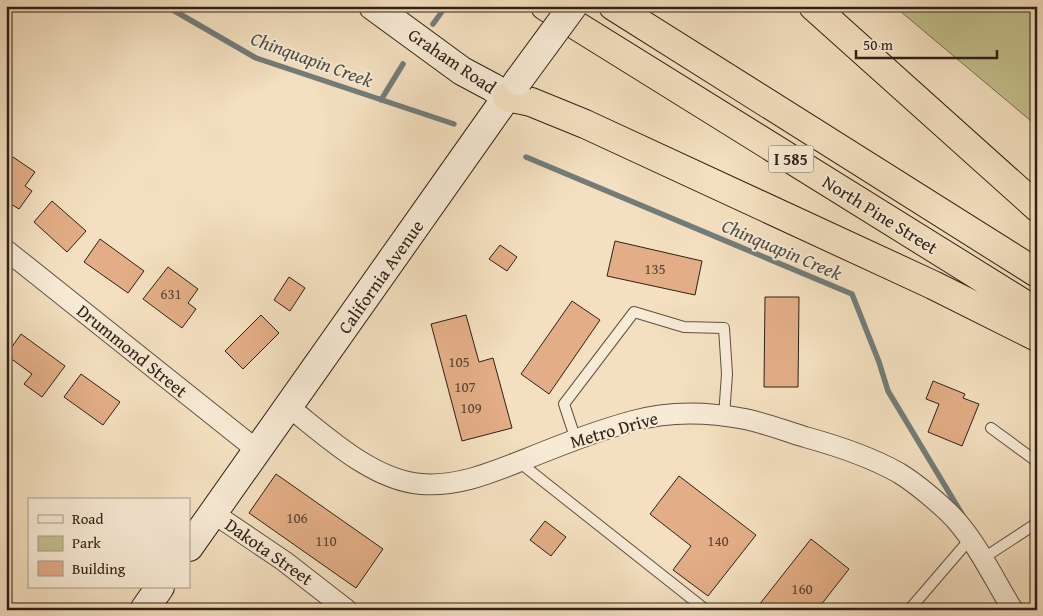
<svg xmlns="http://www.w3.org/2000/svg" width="1043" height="616" font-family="'Gentium Book Plus',serif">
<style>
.green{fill:#c3c08d;stroke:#797051}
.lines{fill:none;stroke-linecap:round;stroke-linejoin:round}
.stream{stroke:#727d79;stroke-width:5.5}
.building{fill:#e3ae87;stroke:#2f2015}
.lane-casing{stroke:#605040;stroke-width:12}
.street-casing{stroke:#605040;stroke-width:22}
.secondary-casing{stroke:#2f2015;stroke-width:30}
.highway-casing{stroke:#2f2015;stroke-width:30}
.lane{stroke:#f8ebd6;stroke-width:10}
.street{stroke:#f8ebd6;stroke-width:20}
.secondary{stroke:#f8ebd6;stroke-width:28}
.highway{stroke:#f4e0c0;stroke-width:28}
.secondary-bridge-casing{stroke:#2f2015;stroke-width:30;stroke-linecap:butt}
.secondary-bridge{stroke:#f8ebd6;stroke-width:28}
.labels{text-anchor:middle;stroke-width:4;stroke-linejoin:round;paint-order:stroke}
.number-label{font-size:15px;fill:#5c4432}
.shield{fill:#f8ebd6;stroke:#6b5d4f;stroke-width:1}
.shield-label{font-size:16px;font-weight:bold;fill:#2f2015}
.street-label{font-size:18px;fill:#2f2015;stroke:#f8ebd6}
.water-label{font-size:19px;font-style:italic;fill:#504e47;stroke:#f8ebd6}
</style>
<rect width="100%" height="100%" fill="#f4e0c0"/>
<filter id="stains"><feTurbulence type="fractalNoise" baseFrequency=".004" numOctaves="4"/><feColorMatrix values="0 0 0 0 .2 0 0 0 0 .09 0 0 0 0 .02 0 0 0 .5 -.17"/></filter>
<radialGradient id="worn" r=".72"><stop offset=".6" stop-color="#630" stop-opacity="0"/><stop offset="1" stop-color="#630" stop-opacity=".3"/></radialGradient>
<path class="green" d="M894 6H1037V126Z"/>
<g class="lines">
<path class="stream" d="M166 6 256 58 454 124
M433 24 446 6
M381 100 403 64
M526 157 852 294 879 362 888 391 962 514"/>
</g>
<path class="building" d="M13 157 35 172 25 186 32 191 19 209 6 201V166Z
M52 201 86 231 67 252 34 222Z
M100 239 144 271 128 293 84 262Z
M615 241 702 261 695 295 607 276Z
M500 245 517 257 507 271 489 259Z
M168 267 198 289 188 303 196 309 182 328 143 299Z
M289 277 305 288 290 311 274 300Z
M765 297H799L798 387H764Z
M572 301 600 320 549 394 521 374Z
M261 315 279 333 243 369 225 351Z
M466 315 479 362 493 358 512 428 462 441 431 324Z
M21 334 65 366 42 397 24 384 32 374 6 355Z
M81 374 120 402 103 425 64 397Z
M933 381 965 394 963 398 979 404 962 446 928 432 939 404 926 399Z
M276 474 383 549 356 588 249 513Z
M679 476 756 535 708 596 673 570 691 546 650 514Z
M545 521 566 537 551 556 530 540Z
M811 539 849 569 817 610H755Z"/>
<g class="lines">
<g class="lane-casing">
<path id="lane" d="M991 428 1036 461 1037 470
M576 440 564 404 634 312 684 327 724 328 727 374 724 416
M519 462 706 610
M982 559 1037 523
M909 610 970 539"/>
</g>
<g class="street-casing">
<path id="street" d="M6 250 258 451
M289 407C326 436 372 480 421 484 459 487 492 472 526 459 561 445 596 431 633 421 668 411 709 412 745 419 765 423 785 431 805 437 838 446 869 456 899 473 917 484 933 498 948 512 975 538 993 578 1013 610
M213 513 284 561 347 610"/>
</g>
<g class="secondary-casing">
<path id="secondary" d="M373 6 462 71 492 87 507 97
M189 547 518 81
M144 610 160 587"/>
</g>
<g class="highway-casing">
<path id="highway" d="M545 6 1037 312
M613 6 1037 273
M813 6 1037 207
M507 97 531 102 585 124 933 285 1037 337"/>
</g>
<use href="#lane" class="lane"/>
<use href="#street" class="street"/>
<use href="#secondary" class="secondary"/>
<use href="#highway" class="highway"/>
<g class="secondary-bridge-casing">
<path id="secondary-bridge" d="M518 81 573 6"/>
</g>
<use href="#secondary-bridge" class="secondary-bridge"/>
</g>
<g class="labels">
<g class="number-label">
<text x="655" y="274">135</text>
<text x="171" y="299">631</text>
<text x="459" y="367">105</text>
<text x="465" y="392">107</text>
<text x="471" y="413">109</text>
<text x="297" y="523">106</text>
<text x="326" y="546">110</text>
<text x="718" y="546">140</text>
<text x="802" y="594">160</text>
</g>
<rect class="shield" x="768.5" y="145.5" width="45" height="27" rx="4"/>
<g class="shield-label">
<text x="791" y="165">I 585</text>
</g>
<g class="street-label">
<text transform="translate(452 61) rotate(34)" y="6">Graham Road</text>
<text transform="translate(880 215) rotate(32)" y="6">North Pine Street</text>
<text transform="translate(381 277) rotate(-55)" y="6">California Avenue</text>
<text transform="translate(132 351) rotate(39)" y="6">Drummond Street</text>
<text transform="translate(614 430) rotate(-16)" y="6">Metro Drive</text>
<text transform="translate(269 552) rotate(35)" y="6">Dakota Street</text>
</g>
<g class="water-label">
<text transform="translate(312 59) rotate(20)" y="7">Chinquapin Creek</text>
<text transform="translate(782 249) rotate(23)" y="7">Chinquapin Creek</text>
</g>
</g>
<rect width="1043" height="616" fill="none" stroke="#f4e0c0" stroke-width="25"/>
<rect x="8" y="8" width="1028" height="601" fill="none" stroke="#2f2015" stroke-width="2.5"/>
<rect x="12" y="12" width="1018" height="591" fill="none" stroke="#2f2015"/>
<rect x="28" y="498" width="162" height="90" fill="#f8ebd6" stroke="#a89a89"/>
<rect x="38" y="515" width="25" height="8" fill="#f8ebd6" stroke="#a89a89"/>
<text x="72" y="524" font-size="15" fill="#2f2015">Road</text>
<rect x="38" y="536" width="25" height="15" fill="#c3c08d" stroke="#a89a89"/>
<text x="72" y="548" font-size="15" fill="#2f2015">Park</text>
<rect x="38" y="561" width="25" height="15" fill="#e3ae87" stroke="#a89a89"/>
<text x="72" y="574" font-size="15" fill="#2f2015">Building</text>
<path d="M856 50v8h141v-8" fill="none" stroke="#2f2015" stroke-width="2.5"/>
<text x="863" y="50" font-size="15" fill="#2f2015" stroke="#f8ebd6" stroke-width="4" paint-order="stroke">50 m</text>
<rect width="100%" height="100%" filter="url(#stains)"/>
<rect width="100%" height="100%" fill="url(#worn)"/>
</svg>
